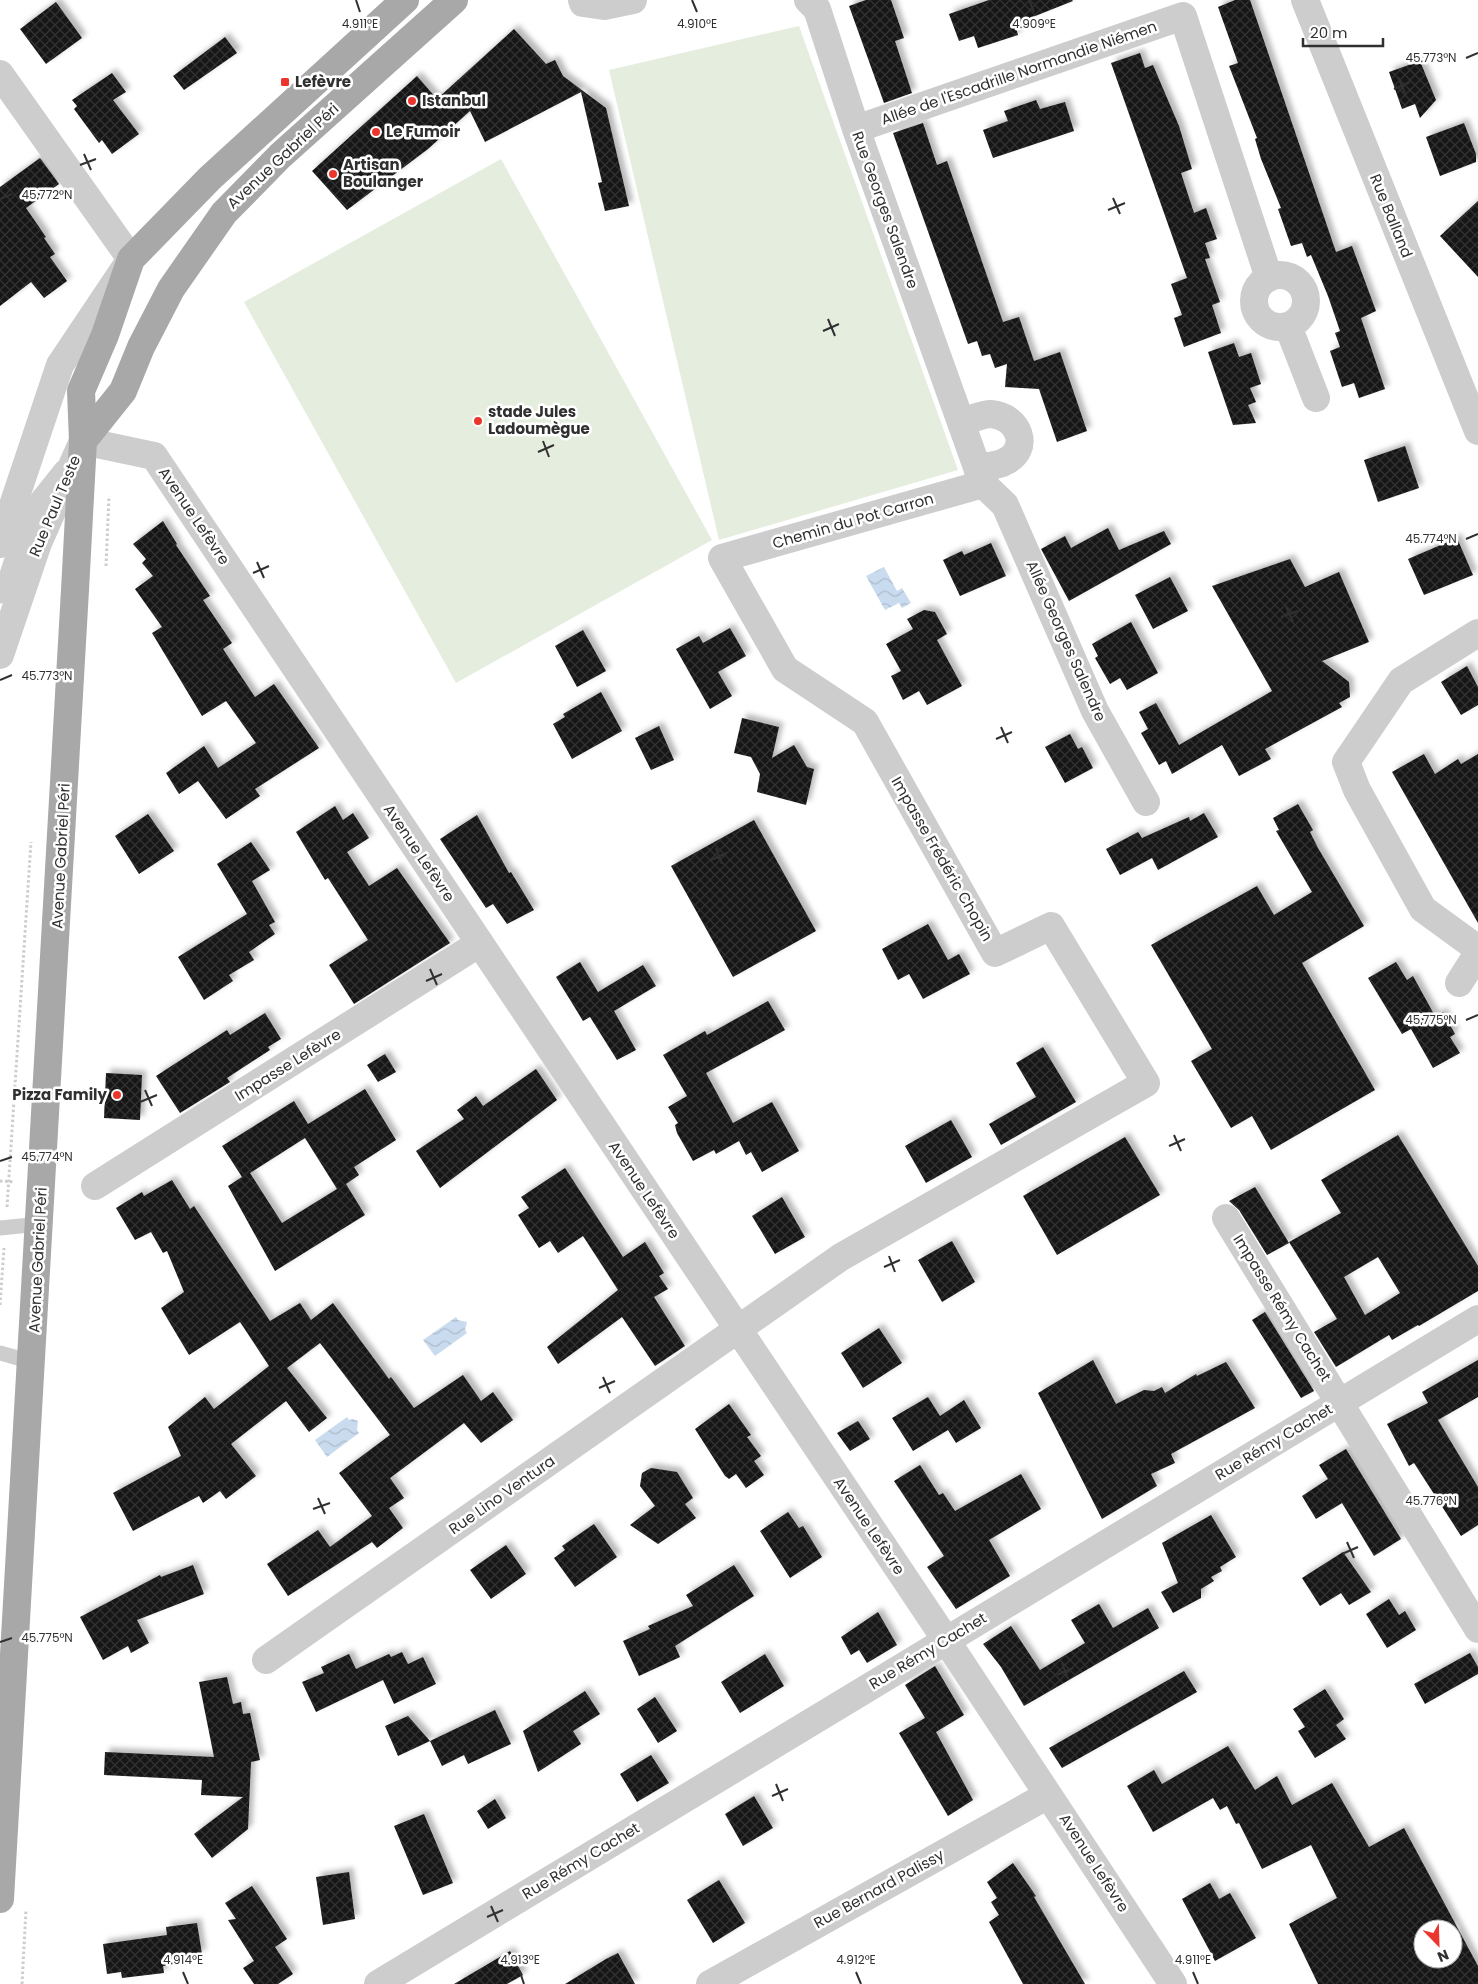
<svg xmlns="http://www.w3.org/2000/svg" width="1478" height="1984" font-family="Poppins,sans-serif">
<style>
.park{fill:#e4edde}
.water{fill:url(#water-waves)}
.building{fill:url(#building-cross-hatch);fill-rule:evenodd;filter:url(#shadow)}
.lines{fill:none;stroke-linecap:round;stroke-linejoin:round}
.path{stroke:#cdcdcd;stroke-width:3;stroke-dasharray:2.5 2.5;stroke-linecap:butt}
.service{stroke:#cdcdcd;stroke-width:15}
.minor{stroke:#cdcdcd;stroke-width:28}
.primary{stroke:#a8a8a8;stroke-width:28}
.ticks{fill:none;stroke:#303030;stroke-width:2}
.poi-dot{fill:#ec362d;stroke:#fff;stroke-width:2}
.labels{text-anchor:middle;stroke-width:5;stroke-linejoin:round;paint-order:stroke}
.street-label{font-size:15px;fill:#303030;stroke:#fff}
.poi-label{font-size:15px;font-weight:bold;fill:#303030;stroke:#fff;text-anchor:start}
.ticks-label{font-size:12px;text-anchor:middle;fill:#303030;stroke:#fff;stroke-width:5;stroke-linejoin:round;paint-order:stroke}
</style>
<defs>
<pattern id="water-waves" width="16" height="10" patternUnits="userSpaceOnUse" patternTransform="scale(1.25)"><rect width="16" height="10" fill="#c9dbee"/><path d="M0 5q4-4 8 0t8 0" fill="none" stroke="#adbccc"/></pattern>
<pattern id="building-cross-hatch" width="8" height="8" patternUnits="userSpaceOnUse" patternTransform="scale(1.25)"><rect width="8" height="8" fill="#171717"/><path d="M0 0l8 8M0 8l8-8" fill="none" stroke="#303030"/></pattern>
<filter id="shadow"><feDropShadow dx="4.5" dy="-4.5" stdDeviation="2.5" flood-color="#0004"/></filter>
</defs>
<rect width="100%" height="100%" fill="#fff"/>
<path class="park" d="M799 26 958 470 719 540 609 70Z
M501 159 712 540 456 683 244 302Z"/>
<path class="water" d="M884 567 897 591 902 588 911 603 902 608 899 603 885 610 866 576Z
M456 1317 458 1320 467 1322 465 1330 467 1333 435 1356 423 1340Z
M347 1417 349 1420 353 1419 358 1421 357 1430 359 1433 327 1457 315 1440Z"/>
<path class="building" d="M866 0H891L904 38 895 41 912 93 884 103 849 6Z
M989 0H1072L1073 1 1015 24 1018 35 978 48 974 36 959 41 949 14Z
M1235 0H1250L1336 252 1352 246 1376 311 1361 318 1385 389 1359 398 1354 383 1342 387 1330 351 1340 347 1335 333 1340 331 1328 296 1311 255 1307 257 1302 243 1291 246 1278 209 1281 208 1261 159 1255 139 1257 138 1229 66 1238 63 1218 7Z
M56 2 82 38 46 64 20 29Z
M514 29 546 64 555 60 563 76 606 108 629 206 605 211 598 183 602 182 581 92 485 142 470 111 428 149 347 210 312 171 417 76 437 99Z
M225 37 237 53 184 90 173 76Z
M1140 53 1145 68 1153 65 1179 126 1192 169 1181 173 1194 213 1206 208 1217 239 1205 243 1210 258 1205 259 1220 302 1212 305 1221 333 1184 347 1174 318 1182 315 1171 284 1187 278 1111 63Z
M1420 61 1436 100 1420 118 1415 104 1402 109 1389 72Z
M112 73 126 92 113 100 139 134 112 154 102 140 99 143 74 109 77 106 72 100Z
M1036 100 1040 109 1065 102 1074 131 993 158 983 130 1008 121 1004 111Z
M923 123 937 165 947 161 1003 322 1019 317 1034 361 1060 352 1087 431 1057 442 1039 389 1005 387 1007 364 995 368 990 354 982 356 977 341 968 344 893 133Z
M1464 123 1476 154V162L1440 176 1426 137Z
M40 158 59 184 26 208 46 237 44 238 55 254 50 257 67 281 44 298 31 282 0 306V187Z
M1478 201V277L1440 236Z
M1234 343 1239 357 1251 353 1261 384 1250 388 1256 402 1248 405 1256 423 1233 425 1208 352Z
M1405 446 1419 488 1378 502 1364 460Z
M163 521 177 544 176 545 210 596 203 600 232 643 223 649 255 697 274 684 319 748 255 789 260 796 226 819 198 781 179 794 166 773 204 746 218 768 256 743 226 701 202 716 152 633 162 627 135 589 153 576 142 563 146 559 133 544Z
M1108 528 1119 550 1164 531 1171 544 1069 601 1041 549 1065 536 1071 548Z
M1457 538 1473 575 1424 595 1408 559Z
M991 543 1006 576 960 596 943 560 962 551 964 555Z
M1290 559 1305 587 1339 572 1369 642 1322 661 1349 682 1350 697 1339 703 1342 707 1265 749 1271 759 1239 776 1222 745 1172 774 1166 761 1159 765 1141 733 1148 729 1139 712 1156 703 1179 745 1272 691 1212 586Z
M1170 577 1188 611 1153 629 1135 595Z
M924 610 935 612 947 634 937 640 962 686 927 705 919 691 903 700 891 676 901 671 886 644 913 629 907 619Z
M1131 622 1158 673 1127 690 1120 678 1110 684 1095 658 1098 656 1092 644Z
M730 628 746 656 718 672 732 696 710 709 676 649 699 636 703 643Z
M583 630 606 671 577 687 555 646Z
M1467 666 1478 687V705L1461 715 1441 682Z
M601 692 622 731 572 759 553 724 565 717 563 714Z
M742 718 779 727 772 758 794 745 807 767 814 769 806 805 757 792 760 774 751 757 734 753Z
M659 726 674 760 651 770 635 738Z
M1070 734 1078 749 1082 747 1093 768 1065 783 1045 747Z
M1424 754 1435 774 1458 759 1461 764 1478 754V923L1392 772Z
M1298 804 1313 830 1310 832 1318 848 1364 926 1302 963 1375 1090 1271 1150 1252 1116 1231 1128 1191 1061 1212 1049 1151 945 1257 886 1274 915 1312 892 1276 831 1279 830 1273 818Z
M335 806 343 820 353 813 369 838 347 852 369 886 397 868 450 943 354 1004 329 965 368 940 328 878 325 880 296 832Z
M1204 813 1218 837 1158 870 1152 858 1120 875 1106 849 1138 832 1142 838 1189 817 1190 821Z
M148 814 174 851 139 874 115 836Z
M477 815 509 873 511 872 534 910 507 924 493 904 486 908 440 839Z
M754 820 816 931 733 977 671 866Z
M251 842 270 870 252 881 275 922 269 925 275 934 249 952 254 960 229 975 233 981 204 1000 178 957 247 914 217 864Z
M928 924 948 960 959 954 970 974 923 999 909 974 898 980 882 949Z
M580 962 598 992 643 965 656 986 614 1011 636 1050 617 1060 590 1017 583 1021 556 977Z
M1396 962 1407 980 1413 976 1435 1016 1443 1012 1455 1034 1450 1037 1460 1053 1433 1068 1411 1029 1402 1034 1368 978Z
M768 1001 785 1030 706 1073 733 1123 772 1102 799 1151 762 1172 751 1152 746 1155 739 1141 716 1154 714 1150 693 1161 677 1133 675 1125 678 1123 668 1107 687 1096 663 1055 705 1031 707 1035Z
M265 1013 281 1039 268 1047 270 1050 227 1078 230 1082 180 1113 156 1076 227 1030 230 1035Z
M1043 1047 1076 1102 1001 1145 989 1124 1036 1097 1016 1063Z
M385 1054 396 1072 378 1082 367 1065Z
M536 1069 557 1100 440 1188 416 1151 464 1119 457 1110 476 1096 483 1106Z
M106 1073 142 1075 140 1120 104 1118Z
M365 1089 396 1140 354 1167 359 1175 346 1184 365 1215 275 1271 228 1186 242 1177 222 1146 294 1101 308 1124ZM305 1138 337 1189 282 1223 250 1173Z
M951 1120 972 1157 926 1183 905 1146Z
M1398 1135 1478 1266V1291L1419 1326 1418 1325 1392 1340 1389 1335 1336 1367 1314 1332 1337 1319 1289 1242 1341 1213 1321 1180ZM1378 1257 1400 1293 1365 1315 1344 1277Z
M1125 1137 1160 1195 1057 1255 1023 1196Z
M565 1168 623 1257 645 1242 664 1273 659 1276 668 1289 654 1297 685 1346 655 1366 622 1317 558 1364 547 1347 618 1290 583 1236 558 1253 550 1241 539 1248 518 1215 529 1208 521 1197Z
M172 1180 190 1209 194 1206 270 1321 300 1303 311 1320 333 1303 389 1379 391 1377 414 1408 463 1375 481 1401 493 1392 513 1420 481 1443 464 1423 390 1478 404 1498 389 1508 403 1528 377 1548 372 1542 288 1596 267 1564 318 1530 330 1547 372 1516 339 1473 390 1435 320 1343 287 1368 327 1418 309 1432 286 1401 231 1444 256 1476 226 1499 220 1491 203 1503 199 1496 133 1531 113 1493 181 1456 168 1427 205 1397 214 1409 269 1366 240 1322 189 1355 161 1308 184 1292 167 1251 163 1253 151 1232 135 1240 116 1208 142 1192 144 1196Z
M1255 1187 1289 1243 1267 1255 1239 1210 1229 1201Z
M782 1197 805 1237 775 1254 752 1216Z
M952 1241 975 1282 942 1302 918 1260Z
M1265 1312 1314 1391 1301 1398 1252 1320Z
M879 1328 902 1363 863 1388 841 1353Z
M1093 1360 1116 1404 1144 1390 1154 1391 1162 1387 1165 1393 1196 1374 1197 1376 1226 1362 1255 1408 1171 1454 1175 1463 1151 1474 1157 1486 1102 1519 1038 1393Z
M1478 1360V1397L1438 1420 1478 1487V1525L1461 1536 1414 1463 1409 1466 1387 1424 1428 1403 1422 1392Z
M928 1397 940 1416 964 1400 981 1428 956 1443 948 1430 913 1451 892 1418Z
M729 1404 751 1435 747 1437 761 1456 754 1461 764 1475 746 1488 736 1474 729 1479 725 1476 695 1429Z
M858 1421 870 1439 850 1451 837 1433Z
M1346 1449 1401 1539 1374 1556 1342 1503 1316 1519 1302 1496 1328 1479 1319 1465Z
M920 1465 939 1495 943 1493 955 1511 1021 1474 1041 1509 989 1540 1010 1576 956 1609 927 1567 944 1556 894 1481Z
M651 1468 677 1472 693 1498 685 1504 696 1518 658 1544 630 1525 655 1506 640 1486 642 1473Z
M788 1512 799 1528 803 1526 822 1557 790 1578 760 1531Z
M1211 1515 1236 1557 1220 1567 1222 1571 1211 1577 1214 1581 1201 1589V1598L1173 1613 1161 1592 1178 1583 1162 1543Z
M594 1524 617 1557 575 1587 554 1558 565 1550 562 1546Z
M506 1545 526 1574 491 1599 470 1570Z
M1343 1552 1371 1592 1349 1605 1341 1593 1320 1606 1302 1578Z
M193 1565 204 1594 137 1620 149 1643 131 1653 128 1646 103 1660 80 1617 160 1575 161 1577Z
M734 1565 754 1596 675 1646 680 1657 639 1676 623 1641 650 1629 648 1626 693 1606 686 1595Z
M1389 1599 1399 1615 1405 1611 1416 1630 1387 1648 1366 1614Z
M1099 1604 1113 1628 1148 1608 1159 1628 1024 1706 1001 1667 983 1644 1011 1626 1040 1670 1085 1643 1071 1620Z
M878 1612 897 1645 867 1663 859 1650 851 1655 841 1637Z
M402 1652 408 1664 423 1657 436 1684 394 1704 383 1680 316 1712 302 1682 324 1673 321 1667 349 1654 356 1669 389 1654 391 1657Z
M1470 1653 1478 1667V1674L1425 1704 1414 1684Z
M765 1654 784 1686 740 1713 721 1682Z
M935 1666 964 1715 936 1732 973 1800 948 1816 899 1733 925 1718 905 1685Z
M1184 1671 1197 1692 1062 1768 1049 1748Z
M227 1677 233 1704 241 1702 243 1714 250 1713 260 1760 251 1762 248 1829 212 1858 194 1834 243 1797 201 1795 202 1780 104 1775 105 1752 214 1757 199 1682Z
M1325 1689 1344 1719 1336 1725 1346 1739 1315 1758 1298 1731 1305 1727 1293 1709Z
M585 1691 600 1714 573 1731 581 1744 538 1772 523 1731Z
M655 1697 677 1731 658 1743 637 1709Z
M495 1710 511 1744 468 1764 464 1755 442 1766 430 1741 398 1756 385 1726 408 1716 430 1741Z
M1228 1746 1255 1790 1277 1776 1292 1805 1332 1783 1369 1847 1404 1828 1478 1966V1984H1318L1289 1924 1337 1898 1311 1845 1262 1869 1239 1823 1236 1824 1227 1806 1220 1810 1213 1798 1153 1832 1127 1786 1154 1770 1162 1784ZM1423 1929H1453V1959H1423Z
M651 1755 669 1783 637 1802 620 1774Z
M754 1796 773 1828 743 1846 725 1814Z
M495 1799 506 1818 488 1829 477 1811Z
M424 1814 453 1883 423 1895 394 1826Z
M1013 1863 1036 1896 1034 1897 1085 1984H1023L989 1922 999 1915 991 1902 997 1898 987 1882Z
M349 1872 355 1919 323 1925 316 1877Z
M719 1880 745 1923 713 1943 687 1900Z
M1210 1883 1219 1899 1230 1893 1256 1938 1215 1961 1182 1899Z
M252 1886 287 1939 275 1947 293 1974 278 1984H254L243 1968 254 1961 228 1920 236 1919 225 1903Z
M197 1923 202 1954 194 1955 195 1961 163 1966 164 1973 122 1978 121 1972 107 1974 103 1944 167 1935 166 1927Z
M510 1951 523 1975 507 1984H454Z
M618 1953 635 1984H565L606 1959Z"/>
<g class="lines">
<path class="path" d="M106 566 109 496
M0 1181 15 1182
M7 1207 31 842
M0 1305 4 1248
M22 1984 26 1910"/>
<path class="service" d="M0 596 19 537 38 498 62 468
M0 1228 40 1224
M0 1353 32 1362"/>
<path class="minor" d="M582 0 583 3 604 6 633 0
M808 0 817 9 856 129 983 484 1005 505 1095 711 1146 802
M1305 0 1478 431
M0 74 131 259 60 365 0 544
M856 129 1183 16 1269 278
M1254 301a26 26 0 1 1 52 0a26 26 0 1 1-52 0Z
M1288 326 1316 398
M961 422C970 420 982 414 991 414 1019 416 1032 450 1004 462 997 466 986 466 977 468
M1478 633 1401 681 1346 762 1357 790 1423 909 1478 949
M0 655 38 543 83 441 154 456 946 1640 1173 1984
M1459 983 1478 953
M95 1186 480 943
M1226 1218 1478 1629
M266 1660 841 1257 1146 1083 1051 926 995 953 865 722 785 669 722 558 983 484
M378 1984 1478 1319
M710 1984 1048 1795"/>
<path class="primary" d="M83 441 123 391 141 347 171 289 224 213 280 156 454 0
M0 1899 75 590 83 441 81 391 105 335 131 259 210 178 405 0"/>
</g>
<path class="ticks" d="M356 0 360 12M692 0 697 12M1029 0 1034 12M1466 58 1478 53M1398 77 1405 93M1394 89 1410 82M84 154 91 170M80 165 96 159M1113 198 1120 214M0 199 12 194M1108 210 1125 203M828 319 835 336M823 331 839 324M543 441 549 457M538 452 554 445M1466 539 1478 534M257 562 264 578M253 573 269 566M1286 606 1293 622M1281 617 1298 611M0 680 12 675M1001 727 1008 743M996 739 1012 732M716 848 722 864M711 860 727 853M430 969 437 985M426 981 442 974M1466 1020 1478 1015M145 1090 152 1106M140 1102 157 1095M1174 1135 1181 1151M1169 1146 1185 1139M0 1161 12 1157M889 1256 895 1272M884 1267 900 1260M603 1377 610 1393M599 1388 615 1381M318 1498 325 1514M1466 1501 1478 1496M313 1509 330 1503M1347 1542 1354 1558M1342 1554 1358 1547M0 1642 12 1638M1062 1663 1068 1679M1057 1675 1073 1668M776 1784 783 1801M772 1796 788 1789M491 1906 498 1922M487 1917 503 1910M183 1972 188 1984M520 1972 524 1984M856 1972 861 1984M1193 1972 1198 1984"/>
<g class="poi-dot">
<rect x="280" y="77" width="10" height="10" rx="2.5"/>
<circle cx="412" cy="101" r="5"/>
<circle cx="376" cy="132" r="5"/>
<circle cx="333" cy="174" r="5"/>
<circle cx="478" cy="421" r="5"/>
<circle cx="117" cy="1095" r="5"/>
</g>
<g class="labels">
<g class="street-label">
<text transform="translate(1019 73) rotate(-19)" y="5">Allée de l'Escadrille Normandie Niémen</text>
<text transform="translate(283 156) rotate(-43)" y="5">Avenue Gabriel Péri</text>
<text transform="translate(885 210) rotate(70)" y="5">Rue Georges Salendre</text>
<text transform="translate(1391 216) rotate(68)" y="5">Rue Balland</text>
<text transform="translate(55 506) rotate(-67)" y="5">Rue Paul Teste</text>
<text transform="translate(194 516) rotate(56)" y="5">Avenue Lefèvre</text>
<text transform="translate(853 521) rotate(-16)" y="5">Chemin du Pot Carron</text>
<text transform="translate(1066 641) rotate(66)" y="5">Allée Georges Salendre</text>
<text transform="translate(419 853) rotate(56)" y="5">Avenue Lefèvre</text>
<text transform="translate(61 856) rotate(-87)" y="5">Avenue Gabriel Péri</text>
<text transform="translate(942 859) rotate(60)" y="5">Impasse Frédéric Chopin</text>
<text transform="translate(288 1065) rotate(-32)" y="5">Impasse Lefèvre</text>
<text transform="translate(644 1190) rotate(56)" y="5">Avenue Lefèvre</text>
<text transform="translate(38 1260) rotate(-87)" y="5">Avenue Gabriel Péri</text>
<text transform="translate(1282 1308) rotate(58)" y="5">Impasse Rémy Cachet</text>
<text transform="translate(1274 1442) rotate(-31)" y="5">Rue Rémy Cachet</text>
<text transform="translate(502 1495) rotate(-35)" y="5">Rue Lino Ventura</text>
<text transform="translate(869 1526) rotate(56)" y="5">Avenue Lefèvre</text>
<text transform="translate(928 1651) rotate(-31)" y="5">Rue Rémy Cachet</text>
<text transform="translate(581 1861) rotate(-31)" y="5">Rue Rémy Cachet</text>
<text transform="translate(1094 1863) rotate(57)" y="5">Avenue Lefèvre</text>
<text transform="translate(879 1889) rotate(-29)" y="5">Rue Bernard Palissy</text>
</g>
<g class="poi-label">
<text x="295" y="87">Lefèvre</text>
<text x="422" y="106">Istanbul</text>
<text x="386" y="137">Le Fumoir</text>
<text x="343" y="170">Artisan<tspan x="343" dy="17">Boulanger</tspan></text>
<text x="488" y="417">stade Jules<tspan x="488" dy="17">Ladoumègue</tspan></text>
<text x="107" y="1100" text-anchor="end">Pizza Family</text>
</g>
</g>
<g class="ticks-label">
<text x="360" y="28">4.911°E</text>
<text x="697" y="28">4.910°E</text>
<text x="1034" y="28">4.909°E</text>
<text x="1431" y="62">45.773°N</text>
<text x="47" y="199">45.772°N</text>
<text x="1431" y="543">45.774°N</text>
<text x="47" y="680">45.773°N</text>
<text x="1431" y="1024">45.775°N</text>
<text x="47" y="1161">45.774°N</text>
<text x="1431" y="1505">45.776°N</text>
<text x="47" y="1642">45.775°N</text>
<text x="183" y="1964">4.914°E</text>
<text x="520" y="1964">4.913°E</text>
<text x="856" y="1964">4.912°E</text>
<text x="1193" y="1964">4.911°E</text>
</g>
<g transform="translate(1438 1944) rotate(157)"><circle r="24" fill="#ffffff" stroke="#acacac"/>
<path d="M0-4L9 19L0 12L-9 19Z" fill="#ec362d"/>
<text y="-8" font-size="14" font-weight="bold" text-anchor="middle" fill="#303030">N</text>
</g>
<path d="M1303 38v8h80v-8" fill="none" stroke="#303030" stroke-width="2.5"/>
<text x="1310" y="38" font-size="15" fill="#303030" stroke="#ffffff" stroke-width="4" paint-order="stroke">20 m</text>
</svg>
